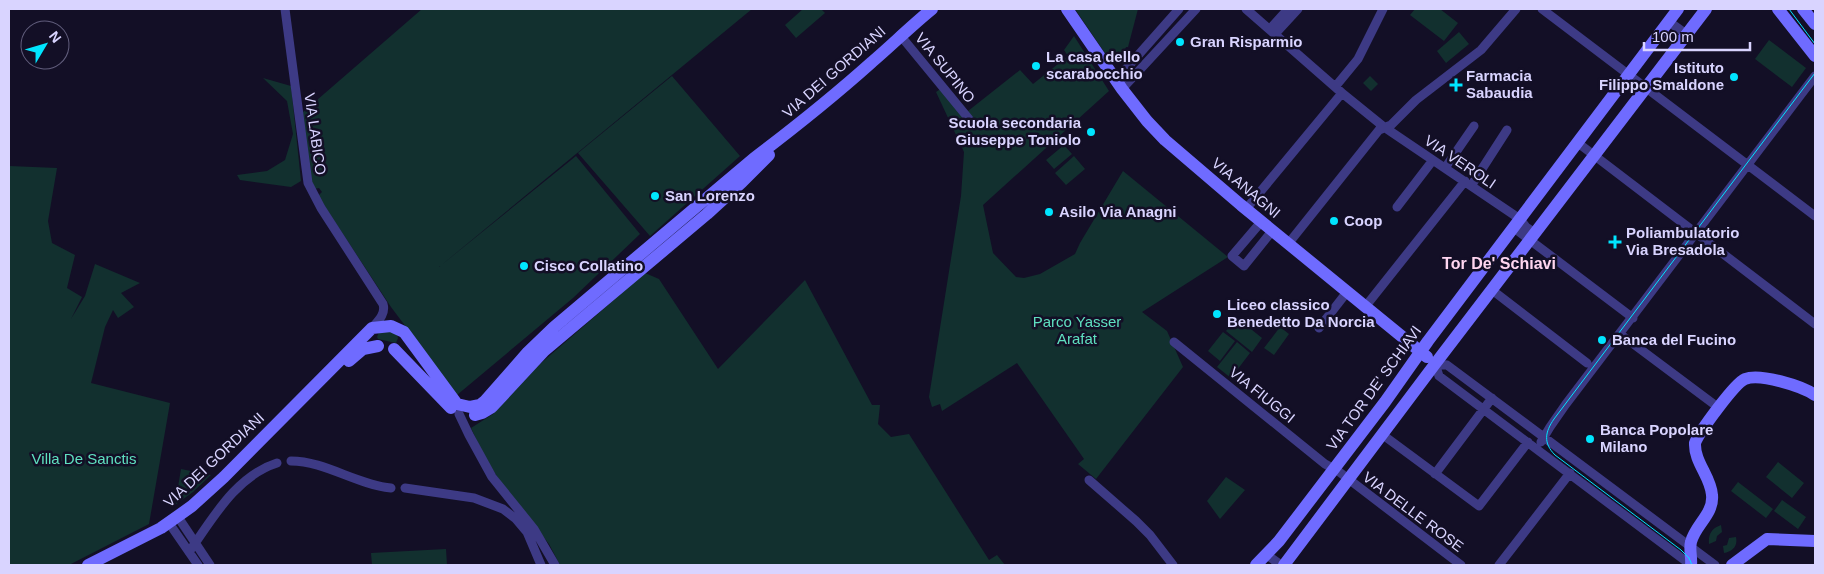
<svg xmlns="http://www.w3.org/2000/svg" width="1824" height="574" font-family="Helvetica,sans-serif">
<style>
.green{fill:#12302f}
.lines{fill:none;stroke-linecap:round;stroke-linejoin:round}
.street{stroke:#3d3a85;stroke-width:9}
.secondary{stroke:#6f6bff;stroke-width:12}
.tram{stroke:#00e5ff;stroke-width:1}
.poi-dot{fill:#00e5ff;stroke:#130f26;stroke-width:2}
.labels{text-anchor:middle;stroke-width:5;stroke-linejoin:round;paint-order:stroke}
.poi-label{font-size:15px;font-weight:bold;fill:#d9d4ff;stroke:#130f26;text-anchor:start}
.street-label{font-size:15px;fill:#d9d4ff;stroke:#130f26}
.park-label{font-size:15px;fill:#5fe0c0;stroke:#130f26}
.neighbourhood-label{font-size:16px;font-weight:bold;fill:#ffd6f0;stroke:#130f26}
</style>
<rect width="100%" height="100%" fill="#130f26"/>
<path class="green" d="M422 9H752L439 267 576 156 640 234 573 298 457 395 391 307 318 196 322 192 319 188 314 189 310 180 302 113Z
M803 9H821L825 13 796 38 785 25Z
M1075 9H1138L1128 47H1126L1121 59H1109Z
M1415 9H1440L1458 23 1444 41 1410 15Z
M1459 32 1469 44 1446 63 1437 51Z
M1074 36 1109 91 983 205 993 253 1016 277 1024 278 1040 274 1075 254 1080 243 1123 171 1228 257 1142 312 1167 331 1183 367 1096 479 1078 464 1084 459 1017 363 942 411 940 404 932 407 929 397 961 196 964 152 936 92 945 86 968 111 1020 70 1033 84 1068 56 1064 50Z
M1769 40 1806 68 1792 87 1755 59Z
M672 76 740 156 650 236 578 153Z
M1370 76 1378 84 1371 91 1363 83Z
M263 78 291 86 301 181 291 187 240 180 237 175 267 171 285 160 293 134 287 101Z
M1064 145 1072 154 1054 169 1046 160Z
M1074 156 1085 169 1066 185 1055 173Z
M9 166 57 168 48 221 52 243 75 255 67 288 82 297 71 319 85 296 95 264 140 283 121 293 134 307 118 318 113 310 105 327 91 383 170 403 149 524 69 565H9Z
M645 273 659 279 718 369 805 280 872 405H880L878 424 891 437 909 434 989 560 997 555 1005 565H560L549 544 502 484 485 458 471 428 493 414 540 364Z
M1236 317 1262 338 1252 352 1226 331Z
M1280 327 1289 334 1274 355 1264 348Z
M389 331 397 334 398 338 396 343 378 339 377 337 379 332Z
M1223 332 1235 341 1220 361 1208 351Z
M1237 342 1250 353 1231 378 1217 367Z
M1778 462 1804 483 1792 498 1766 477Z
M181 469 211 475 193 492 175 505Z
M1226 477 1245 490 1220 519 1207 501Z
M1738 482 1773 509 1766 518 1731 491Z
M1782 500 1806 517 1798 529 1774 511Z
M1721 525 1722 532 1717 536 1716 541 1709 544C1708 534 1712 528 1721 525Z
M1736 537C1738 547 1732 551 1724 553L1723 546 1727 545 1729 538Z
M446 549 447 565H372L371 553Z"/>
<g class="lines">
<path class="street" d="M285 9 308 183 321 208 383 304C386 314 378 321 372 328
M1246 9 1342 93 1384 127 1520 219 1526 227 1535 233
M1542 9 1815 216
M1668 21 1686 34
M1270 29 1288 9
M1275 34 1298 9
M900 35 969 119
M1116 79 1125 70 1179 9
M1335 87 1358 59 1383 9
M1122 89 1196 9
M1578 143 1815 324
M1445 168 1474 126
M1471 186 1507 130
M1397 207 1433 160
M1246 209 1342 93
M1261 222 1232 256 1244 266 1272 231
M1514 228 1633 318
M1288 244 1379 130 1391 125 1416 100 1481 50 1516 9
M1492 290 1587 363
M1365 307 1465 181
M1319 328 1347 292
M1620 334 1719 408
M1174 342 1325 464 1338 471 1461 565
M459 414 469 435 492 477 534 529 555 565
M1383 435 1479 506 1528 442
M1541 442 1550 427 1566 404 1815 76
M291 461C325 461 355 484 391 488
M1435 474 1492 398
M1089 480 1136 521 1150 535 1173 565
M405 488 474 498 503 509 516 519 527 532 541 565
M178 517 210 565
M169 523 198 565
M189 552C213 518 236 476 277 463
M1267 555 1281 565
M1499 565 1570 473
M1691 565 1439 376 1435 364 1447 365 1715 565"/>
<path class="secondary" d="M1067 9 1122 89 1147 121 1165 140 1241 205 1427 357
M1778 9 1815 56
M1803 9 1815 24
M372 328 391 326 404 332 457 404 470 407 480 405 485 401 528 352 554 327 753 159C794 128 834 96 872 62 892 45 911 26 932 9
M394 349 451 408
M349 361 363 349 378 346
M475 415 482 413 492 407 544 351 707 214 742 182 769 155
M88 565 161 528 192 506 224 477 372 328
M1256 565 1279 541 1385 402 1428 341 1678 9
M1284 565 1435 364 1706 9
M1691 565C1692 558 1689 549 1691 542 1695 525 1714 514 1712 495 1711 477 1694 462 1695 443 1699 432 1735 383 1745 379 1760 373 1802 386 1815 395
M1732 565 1767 539 1815 541"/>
<path class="tram" d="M1789 9 1815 44
M1692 565 1689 558 1681 550 1555 455C1543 443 1545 432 1554 419L1815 73"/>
</g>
<g class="poi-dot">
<circle cx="1180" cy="42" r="5"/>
<circle cx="1036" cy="66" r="5"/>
<circle cx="1734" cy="77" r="5"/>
<path d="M1453.5 77.5h5v5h5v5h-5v5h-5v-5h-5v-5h5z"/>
<circle cx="1091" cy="132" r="5"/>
<circle cx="655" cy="196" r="5"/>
<circle cx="1049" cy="212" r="5"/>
<circle cx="1334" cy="221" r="5"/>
<path d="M1612.5 234.5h5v5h5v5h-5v5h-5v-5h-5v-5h5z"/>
<circle cx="524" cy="266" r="5"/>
<circle cx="1217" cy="314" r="5"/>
<circle cx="1602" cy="340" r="5"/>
<circle cx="1590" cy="439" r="5"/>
</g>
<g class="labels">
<g class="poi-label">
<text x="1190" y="47">Gran Risparmio</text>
<text x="1046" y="62">La casa dello<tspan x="1046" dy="17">scarabocchio</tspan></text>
<text x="1724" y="73" text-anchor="end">Istituto<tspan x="1724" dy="17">Filippo Smaldone</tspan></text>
<text x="1466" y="81">Farmacia<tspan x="1466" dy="17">Sabaudia</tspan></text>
<text x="1081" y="128" text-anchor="end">Scuola secondaria<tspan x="1081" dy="17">Giuseppe Toniolo</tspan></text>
<text x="665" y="201">San Lorenzo</text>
<text x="1059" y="217">Asilo Via Anagni</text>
<text x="1344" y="226">Coop</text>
<text x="1626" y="238">Poliambulatorio<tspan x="1626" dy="17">Via Bresadola</tspan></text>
<text x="534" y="271">Cisco Collatino</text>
<text x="1227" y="310">Liceo classico<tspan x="1227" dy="17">Benedetto Da Norcia</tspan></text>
<text x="1612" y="345">Banca del Fucino</text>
<text x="1600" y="435">Banca Popolare<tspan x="1600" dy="17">Milano</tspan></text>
</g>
<g class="street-label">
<text transform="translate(945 68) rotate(51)" y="5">VIA SUPINO</text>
<text transform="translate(834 72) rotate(-41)" y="5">VIA DEI GORDIANI</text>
<text transform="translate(315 134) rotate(82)" y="5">VIA LABICO</text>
<text transform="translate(1460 162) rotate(34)" y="5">VIA VEROLI</text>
<text transform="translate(1246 188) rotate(40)" y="5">VIA ANAGNI</text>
<text transform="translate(1374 388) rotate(-54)" y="5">VIA TOR DE' SCHIAVI</text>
<text transform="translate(1262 395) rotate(39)" y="5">VIA FIUGGI</text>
<text transform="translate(214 460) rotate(-43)" y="5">VIA DEI GORDIANI</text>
<text transform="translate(1413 512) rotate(37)" y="5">VIA DELLE ROSE</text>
</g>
<g class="park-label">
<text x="1077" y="327">Parco Yasser<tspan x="1077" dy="17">Arafat</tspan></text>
<text x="84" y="464">Villa De Sanctis</text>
</g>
<g class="neighbourhood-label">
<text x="1499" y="269">Tor De' Schiavi</text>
</g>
</g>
<rect width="1824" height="574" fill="none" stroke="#d9d4ff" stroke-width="20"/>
<g transform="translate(45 45) rotate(52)"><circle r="24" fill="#130f26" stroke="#625e7d"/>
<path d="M0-4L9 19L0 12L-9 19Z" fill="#00e5ff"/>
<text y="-8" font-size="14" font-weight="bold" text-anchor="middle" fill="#d9d4ff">N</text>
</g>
<path d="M1644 42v8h106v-8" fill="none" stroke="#d9d4ff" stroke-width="2.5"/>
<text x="1652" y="42" font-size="15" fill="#d9d4ff" stroke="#130f26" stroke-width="4" paint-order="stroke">100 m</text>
</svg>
